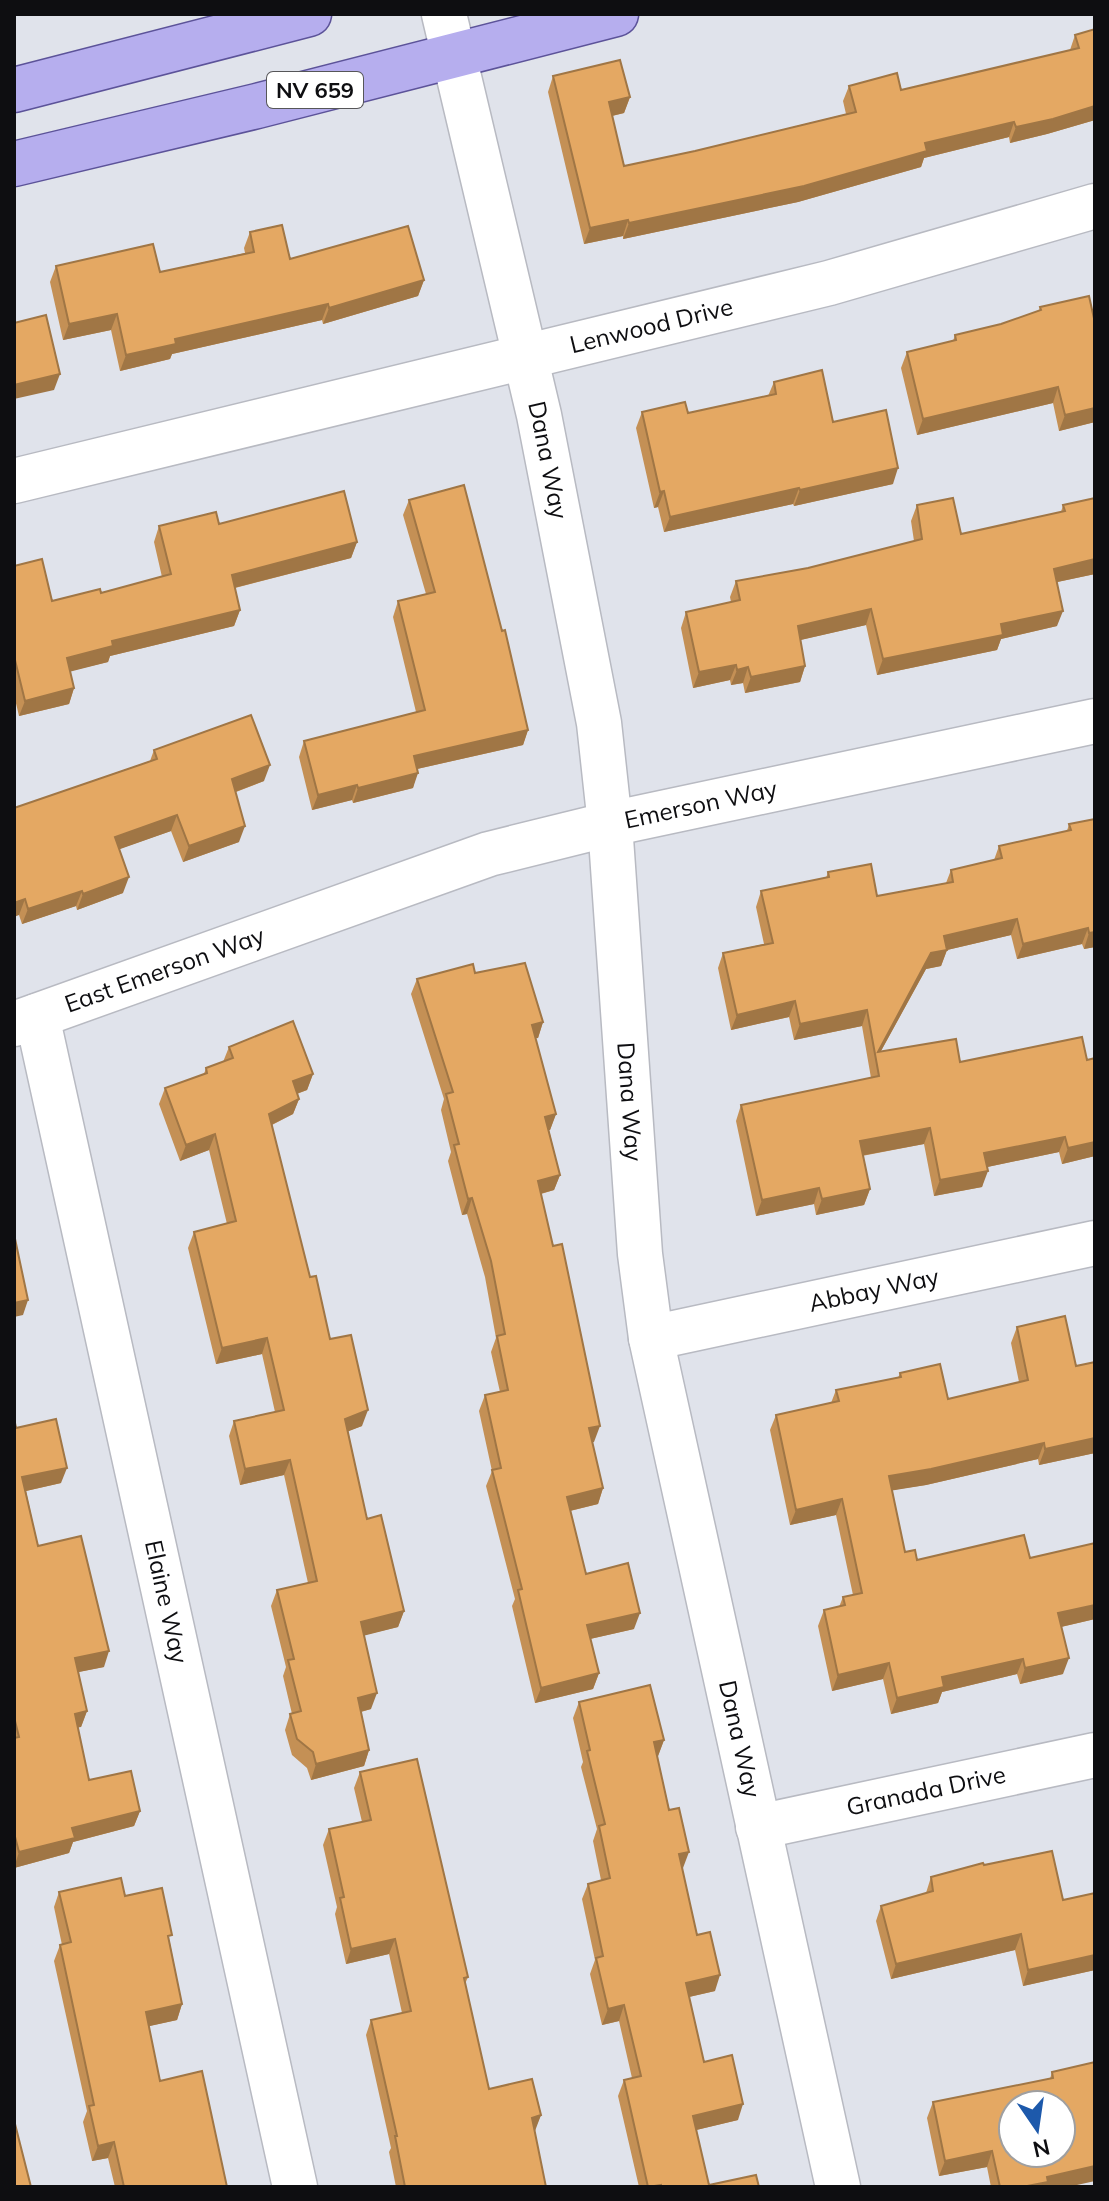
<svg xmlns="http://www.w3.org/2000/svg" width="1109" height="2201" font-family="Mulish,sans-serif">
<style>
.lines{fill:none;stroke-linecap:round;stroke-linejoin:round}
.minor-casing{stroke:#b8bac2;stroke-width:47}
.major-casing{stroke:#5c5399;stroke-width:47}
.minor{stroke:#fff;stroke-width:44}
.major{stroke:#b6aeee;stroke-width:44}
.wall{fill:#c49055}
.shaded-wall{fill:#a07645}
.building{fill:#e4a863;stroke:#a07645;stroke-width:2;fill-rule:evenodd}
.labels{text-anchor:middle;stroke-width:7;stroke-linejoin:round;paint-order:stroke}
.shield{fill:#fff;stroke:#565658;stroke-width:2}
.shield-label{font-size:22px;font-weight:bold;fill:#0e0e11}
.street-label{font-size:24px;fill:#0e0e11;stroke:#fff}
</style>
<rect width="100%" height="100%" fill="#e0e3eb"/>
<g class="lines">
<g class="minor-casing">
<g id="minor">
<path id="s1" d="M444 14 539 415 599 723 610 824 640 1254 651 1338 838 2187"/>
<path id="s2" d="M14 481 829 283 1095 206"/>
<path id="s3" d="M37 1016 295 2187"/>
<path id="s4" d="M14 1024 489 854 610 824 1095 721"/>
<path id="s5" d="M651 1338 1095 1243"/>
<path id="s6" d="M758 1827 1095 1755"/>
</g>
</g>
<g class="major-casing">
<path id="major" d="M14 90 309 14
M14 164 257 106 616 14"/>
</g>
<use href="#minor" class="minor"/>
<use href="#major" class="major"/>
</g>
<path class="wall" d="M1095 29V120L1047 134 1010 143 1009 137 924 158 921 167 798 202 623 239V236L584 244 548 92 553 76 630 97 624 113 612 116 624 166 695 151 846 114 843 101 849 86 901 90 1070 50 1075 35Z
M250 232 290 259 424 280 418 296 323 324 322 320 172 354 170 359 120 371 111 330 63 340 50 282 56 266 160 272 245 253 244 248Z
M1040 307 1095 323V422L1059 431 1053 403 917 435 901 368 907 352 953 341 955 335 1001 324 1039 311Z
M774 382 833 422 893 484 794 506 793 504 664 532 658 507 654 508 636 428 642 412 688 413 768 396Z
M1095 498V574L1057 582V626L1001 639 997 650 877 675 866 625 800 640 805 666 800 682 745 693 743 683 731 685 730 680 693 688 681 628 686 612 731 602 730 597 736 581 808 568 914 541 911 521 917 505 961 534 1061 512 1063 505Z
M409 500 528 730 523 745 417 769 413 788 353 803 352 800 312 810 299 757 304 741 416 712 393 617 398 601 426 594 403 515Z
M219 524 357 542 351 558 235 588 240 610 234 626 110 656 108 662 70 671 74 688 69 704 19 716 14 695V566L52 601 101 593 162 577 154 542 159 526Z
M154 750 264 781 236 792 239 842 183 862 171 831 119 849 123 893 77 910 76 906 22 924 19 915 14 808 150 761Z
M1095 819V947L1084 949 1082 944 1017 959 1011 935 947 950 941 966 926 969 881 1051 960 1062 1095 1156 1062 1164 1059 1152 987 1167 982 1187 934 1196 924 1144 862 1156 870 1189 864 1205 816 1215 814 1204 756 1216 736 1121 741 1105 871 1078 862 1026 794 1040 789 1017 731 1030 718 968 723 953 764 944 756 907 761 891 826 878 828 872 877 896 946 883 951 870 994 860 999 846 1067 831 1069 824Z
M475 973 543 1022 538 1038H535L556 1114 550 1130H549L560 1175 554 1190 541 1194 594 1442H592L603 1488 598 1504 570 1511 586 1574 634 1629 590 1639 599 1673 593 1689 535 1703 512 1606 515 1599 486 1486 492 1471 479 1411 485 1395 500 1392 491 1352 496 1338 485 1277 467 1214 462 1215 448 1161 451 1152 441 1110 444 1099 411 994 417 979Z
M229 1047 313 1074 307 1090 297 1094 299 1099 293 1114 272 1125 310 1277 330 1339 362 1426 348 1431 367 1519 404 1611 398 1627 364 1635 371 1709 361 1712 369 1750 364 1766 311 1780 307 1768 292 1755 285 1730 290 1714H292L283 1676 286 1667 271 1606 277 1590 308 1583 284 1475 240 1485 229 1436 234 1421 275 1412 262 1354 216 1364 188 1248 194 1232 227 1224 209 1150 180 1161 159 1104 165 1088 204 1074 206 1068 223 1062Z
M1017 1327 1076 1366 1095 1362V1453L1039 1465 1038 1459 926 1485 892 1490 905 1552 917 1560 1030 1558 1095 1543V1619L1061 1627 1063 1674 1020 1684 1017 1674 942 1692 938 1703 891 1714 883 1679 832 1691 818 1626 824 1610 839 1607 843 1597 853 1595 836 1515 790 1525 770 1430 776 1415 831 1403 836 1390 898 1378 900 1373 948 1399 1019 1382 1011 1343Z
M14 1418 16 1428 61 1483 26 1491 38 1546 104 1667 78 1672 87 1711 81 1727H78L89 1780 140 1811 134 1826 73 1842 69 1853 14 1868Z
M579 1702 664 1740 658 1756H657L683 1868H682L697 1935 715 1991 689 1997 704 2062 738 2120 696 2130 709 2185 759 2187H639L618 2096 624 2080 632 2078 619 2021 602 2025 590 1974 595 1960 582 1899 588 1884 601 1880 593 1841 597 1829 581 1767 583 1762 573 1718Z
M360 1772 468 1977 465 1984 489 2089 541 2115 534 2131 546 2187H396L389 2152 391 2148 366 2035 371 2020 402 2013 389 1954 346 1964 335 1914 337 1907 323 1845 329 1829 362 1822 354 1788Z
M984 1865 1063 1900 1095 1893V1970L1023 1986 1015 1950 891 1979 876 1921 881 1906 926 1893 931 1877Z
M59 1892 125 1896 170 1943 182 2004 177 2020 149 2026 160 2081 227 2187H115L108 2158 92 2161 83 2122 87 2111 54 1961 60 1945H62L54 1907Z
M1052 2072 1068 2187H991L987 2167 939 2176 927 2118 933 2102 1050 2079Z"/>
<path class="shaded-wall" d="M630 97 624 113 603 118 609 102Z
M1095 106V120L1047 134 1010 143 1016 127Z
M1014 122 1009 137 924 158 921 167 798 202 623 239 629 223 925 143Z
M628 220 623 236 584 244 590 228Z
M424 280 418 296 323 324 329 308Z
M328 304 322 320 172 354 170 359 120 371 126 355 175 339Z
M117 314 111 330 63 340 69 324Z
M60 374 54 390 14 399V385Z
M1058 387 1053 403 917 435 923 419Z
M1095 408V422L1059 431 1065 415Z
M898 468 893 484 794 506 800 490Z
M799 488 793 504 664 532 670 517Z
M664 491 658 507 654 508 660 492Z
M357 542 351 558 226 590 232 575Z
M1095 559V574L1048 584 1054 569Z
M871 609 866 625 792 642 798 626Z
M240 610 234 626 110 656 108 662 61 674 67 658 112 641Z
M1063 611 1057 626 1001 639 997 650 877 675 883 659 1001 624Z
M736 665 730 680 693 688 699 672Z
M805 666 800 682 745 693 751 677Z
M748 667 743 683 731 685 737 670Z
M74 688 69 704 19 716 25 701Z
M528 730 523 745 408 771 414 756Z
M270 765 264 781 227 795 232 779Z
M418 773 413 788 353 803 358 788Z
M357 785 352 800 312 810 318 795Z
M177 815 171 831 109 853 115 837Z
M245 826 239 842 183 862 189 846Z
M129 877 123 893 77 910 83 894Z
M82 891 76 906 22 924 28 909Z
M25 899 19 915 14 917V903Z
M1017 919 1011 935 947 950 941 966 926 969 876 1060 878 1052 931 953 944 936Z
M1088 928 1082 944 1017 959 1023 944Z
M1095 932V947L1084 949 1089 933Z
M795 1001 789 1017 731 1030 737 1015Z
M867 1010 862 1026 794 1040 800 1024Z
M543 1022 538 1038 526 1040 532 1025Z
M313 1074 307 1090 287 1097 293 1081Z
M299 1099 293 1114 263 1129 269 1114Z
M556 1114 550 1130 539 1132 545 1117Z
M930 1128 924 1144 854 1157 860 1141Z
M215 1134 209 1150 180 1161 186 1145Z
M1065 1137 1059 1152 978 1169 984 1153Z
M1095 1142V1156L1062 1164 1068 1148Z
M988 1171 982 1187 934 1196 940 1180Z
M560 1175 554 1190 532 1196 538 1181Z
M819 1188 814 1204 756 1216 762 1200Z
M870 1189 864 1205 816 1215 822 1199Z
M472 1198 467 1214 462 1215 468 1199Z
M28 1300 23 1315 14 1317V1303Z
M267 1338 262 1354 216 1364 222 1348Z
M368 1410 362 1426 339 1435 345 1419Z
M600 1426 594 1442 583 1444 589 1428Z
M1095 1438V1453L1039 1465 1045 1449Z
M1044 1443 1038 1459 926 1485 883 1492 889 1476Z
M290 1460 284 1475 240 1485 245 1469Z
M67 1468 61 1483 17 1493 22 1477Z
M603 1488 598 1504 561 1513 567 1497Z
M842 1499 836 1515 790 1525 796 1510Z
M1095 1605V1619L1052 1629 1058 1613Z
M404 1611 398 1627 355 1638 361 1622Z
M640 1613 634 1629 581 1641 587 1625Z
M109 1651 104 1667 69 1674 75 1658Z
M1069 1658 1063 1674 1020 1684 1025 1668Z
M1023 1659 1017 1674 942 1692 938 1703 891 1714 897 1698 942 1677Z
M889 1663 883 1679 832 1691 838 1675Z
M599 1673 593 1689 535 1703 541 1688Z
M377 1693 371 1709 352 1714 358 1698Z
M87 1711 81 1727 69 1729 75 1714Z
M664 1740 658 1756 648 1758 654 1742Z
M369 1750 364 1766 311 1780 316 1764Z
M140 1811 134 1826 73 1842 69 1853 14 1868 19 1852 72 1828Z
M689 1852 683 1868 673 1870 679 1854Z
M1021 1934 1015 1950 891 1979 896 1964Z
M395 1939 389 1954 346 1964 351 1949Z
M1095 1955V1970L1023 1986 1028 1970Z
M720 1975 715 1991 680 1999 686 1983Z
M182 2004 177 2020 141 2028 146 2012Z
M624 2005 619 2021 602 2025 608 2009Z
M743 2104 738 2120 688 2132 693 2116Z
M541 2115 535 2131 526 2133 532 2118Z
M114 2142 108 2158 92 2161 98 2146Z
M992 2151 987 2167 939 2176 945 2161Z
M1095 2166V2181L1068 2187H1022L1047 2177Z"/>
<path class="building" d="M1095 29V106L1053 119 1016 127 1014 122 925 143 927 151 804 186 629 223 628 220 590 228 553 76 620 60 630 97 609 102 624 166 695 151 856 112 849 86 897 73 901 90 1079 48 1075 35Z
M282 225 290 259 408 226 424 280 329 308 328 304 175 339 176 344 126 355 117 314 69 324 56 266 153 244 160 272 254 252 250 232Z
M1089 296 1095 323V408L1065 415 1058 387 923 419 907 352 956 340 955 335 1001 324 1041 310 1040 307Z
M46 315 60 374 14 385V323Z
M822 370 833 422 886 410 898 468 800 490 799 488 670 517 664 491 660 492 642 412 685 402 688 413 776 394 774 382Z
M464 485 502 631 505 630 528 730 414 756 418 773 358 788 357 785 318 795 304 741 425 710 398 601 435 592 409 500Z
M344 491 357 542 232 575 240 610 112 641 113 646 67 658 74 688 25 701 14 656V566L42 559 52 601 100 589 101 593 171 574 159 526 216 512 219 524Z
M953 498 961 534 1065 511 1063 505 1095 498V559L1054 569 1063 611 1001 624 1003 635 883 659 871 609 798 626 805 666 751 677 748 667 737 670 736 665 699 672 686 612 740 600 736 581 808 568 922 539 917 505Z
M251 715 270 765 232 779 245 826 189 846 177 815 115 837 129 877 83 894 82 891 28 909 25 899 14 903V808L157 759 154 750Z
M1095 819V932L1089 933 1088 928 1023 944 1017 919 944 936 947 950 931 953 878 1052 956 1039 960 1062 1082 1037 1087 1060 1095 1058V1142L1068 1148 1065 1137 984 1153 988 1171 940 1180 930 1128 860 1141 870 1189 822 1199 819 1188 762 1200 741 1105 879 1076 867 1010 800 1024 795 1001 737 1015 723 953 773 943 761 891 829 877 828 872 871 864 877 896 953 882 951 870 1002 858 999 846 1071 830 1069 824Z
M525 963 543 1022 532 1025 556 1114 545 1117 560 1175 538 1181 553 1246 562 1244 600 1426 589 1428 603 1488 567 1497 586 1574 628 1563 640 1613 587 1625 599 1673 541 1688 518 1590 522 1589 492 1470 501 1468 485 1395 508 1390 497 1336 505 1334 491 1261 472 1198 468 1199 454 1145 459 1144 446 1094 453 1092 417 979 473 964 475 973Z
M293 1021 313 1074 293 1081 299 1099 269 1114 310 1277 316 1276 330 1339 351 1335 368 1410 345 1419 367 1519 381 1515 404 1611 361 1622 377 1693 358 1698 369 1750 316 1764 313 1752 297 1739 290 1714 301 1711 288 1660 294 1659 277 1590 317 1581 290 1460 245 1469 234 1421 284 1410 267 1338 222 1348 194 1232 236 1221 215 1134 186 1145 165 1088 207 1073 206 1068 233 1058 229 1047Z
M14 1234 28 1300 14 1303Z
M1065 1316 1076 1366 1095 1362V1438L1045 1449 1044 1443 931 1469 889 1476 905 1552 915 1550 917 1560 1024 1535 1030 1558 1095 1543V1605L1058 1613 1069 1658 1025 1668 1023 1659 942 1677 944 1687 897 1698 889 1663 838 1675 824 1610 845 1605 843 1597 862 1593 842 1499 796 1510 776 1415 839 1401 836 1390 901 1377 900 1373 940 1364 948 1399 1028 1380 1017 1327Z
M14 1418 16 1428 56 1419 67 1468 22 1477 38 1546 81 1536 109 1651 75 1658 87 1711 75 1714 89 1780 131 1771 140 1811 72 1828 75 1838 19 1852 14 1833V1738L19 1737 14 1717Z
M650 1685 664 1740 654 1742 669 1810 679 1808 689 1852 679 1854 697 1935 710 1932 720 1975 686 1983 704 2062 732 2055 743 2104 693 2116 709 2185 756 2175 759 2187H661V2185L648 2187 624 2080 641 2076 624 2005 608 2009 596 1958 603 1956 588 1884 610 1878 599 1826 605 1824 587 1751 590 1750 579 1702Z
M417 1759 468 1977 464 1978 489 2089 532 2079 541 2115 532 2118 546 2187H405L395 2136H397L371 2020 411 2011 395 1939 351 1949 340 1898 344 1897 329 1829 371 1820 360 1772Z
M1052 1851 1063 1900 1095 1893V1955L1028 1970 1021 1934 896 1964 881 1906 933 1891 931 1877 983 1863 984 1865Z
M121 1878 125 1896 162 1888 172 1935 168 1936 182 2004 146 2012 160 2081 202 2071 227 2187H124L114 2142 98 2146 89 2106 94 2105 60 1945 71 1942 59 1892Z
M1095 2062V2166L1047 2177 1048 2182 1022 2187H1000L992 2151 945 2161 933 2102 1053 2078 1052 2072ZM1013 2105H1061V2153H1013Z
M14 2120 31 2187H14Z"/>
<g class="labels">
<rect class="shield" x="267" y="72" width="96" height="36" rx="6"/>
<g class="shield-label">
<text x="315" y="98">NV 659</text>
</g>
<g class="street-label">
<text dy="8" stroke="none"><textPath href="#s2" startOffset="656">Lenwood Drive</textPath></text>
<text dy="8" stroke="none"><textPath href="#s1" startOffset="458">Dana Way</textPath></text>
<text dy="8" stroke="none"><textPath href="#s4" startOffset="722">Emerson Way</textPath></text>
<text dy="8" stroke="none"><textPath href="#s4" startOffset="160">East Emerson Way</textPath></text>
<text dy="8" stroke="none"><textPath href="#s1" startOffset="1106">Dana Way</textPath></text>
<text dy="8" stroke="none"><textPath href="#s5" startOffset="228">Abbay Way</textPath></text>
<text dy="8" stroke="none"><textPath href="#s3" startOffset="600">Elaine Way</textPath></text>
<text dy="8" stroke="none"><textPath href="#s1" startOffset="1754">Dana Way</textPath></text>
<text dy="8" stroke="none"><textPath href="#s6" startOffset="172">Granada Drive</textPath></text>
</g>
</g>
<rect width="1109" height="2201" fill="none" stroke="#0e0e11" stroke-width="32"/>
<g transform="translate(1037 2129) rotate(167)"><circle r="38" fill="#ffffff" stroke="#9f9fa0" stroke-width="2"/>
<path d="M0-6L14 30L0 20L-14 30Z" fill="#1d59ab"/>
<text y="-12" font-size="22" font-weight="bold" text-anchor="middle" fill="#0e0e11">N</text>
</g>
</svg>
